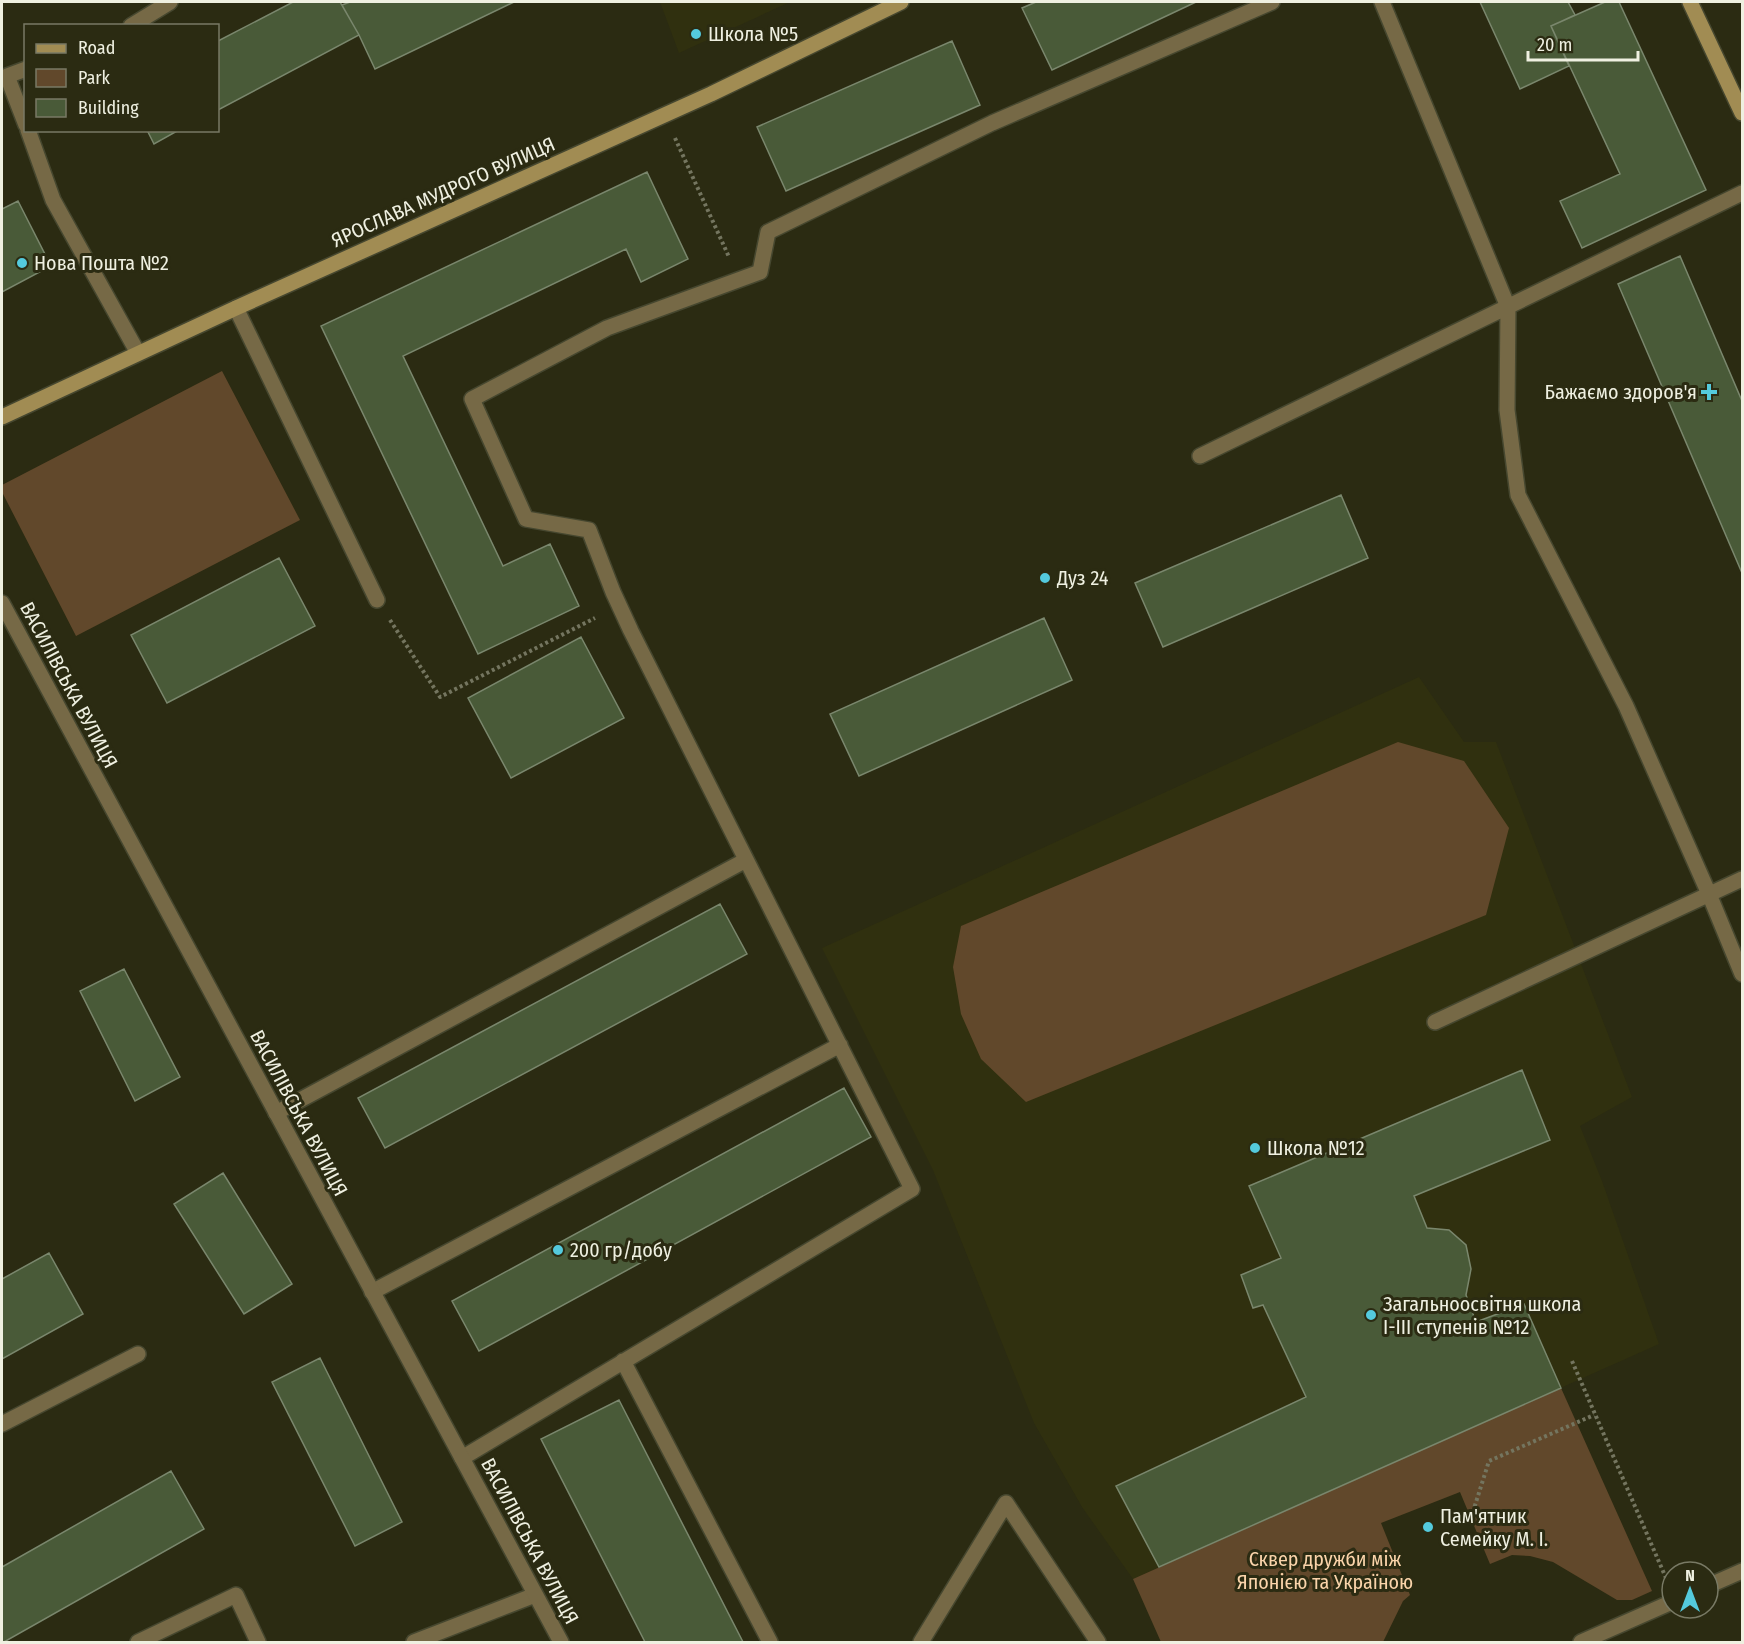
<svg xmlns="http://www.w3.org/2000/svg" width="1744" height="1644" font-family="'Fira Sans Condensed',sans-serif">
<style>
.built{fill:#30300f}
.green{fill:#61482b}
.building{fill:#495a38;stroke:#7a876d;stroke-width:1.5}
.lines{fill:none;stroke-linecap:round;stroke-linejoin:round}
.lane-casing{stroke:#46472f;stroke-width:18}
.street-casing{stroke:#46472f;stroke-width:18}
.secondary-casing{stroke:#46472f;stroke-width:18}
.path{stroke:#74755f;stroke-width:4;stroke-dasharray:3 3;stroke-linecap:butt}
.lane{stroke:#766946;stroke-width:15}
.street{stroke:#766946;stroke-width:15}
.secondary{stroke:#a18c53;stroke-width:15}
.poi-dot{fill:#54cadd;stroke:#2b2b12;stroke-width:2}
.labels{text-anchor:middle;stroke-width:6;stroke-linejoin:round;paint-order:stroke}
.poi-label{font-size:20px;fill:#eff0e1;stroke:#2b2b12;text-anchor:start}
.street-label{font-size:20px;fill:#eff0e1;stroke:#2b2b12}
.park-label{font-size:20px;fill:#fad4aa;stroke:#2b2b12}
</style>
<rect width="100%" height="100%" fill="#2b2b12"/>
<path class="built" d="M660 2H790L679 53Z
M1419 677 1464 742H1496L1632 1097 1580 1126 1602 1181 1659 1344 1133 1579 1082 1507 1034 1423 933 1170 822 948Z"/>
<path class="green" d="M222 371 300 520 76 636 2 492V485Z
M1398 742 1464 761 1509 828 1486 915 1026 1102 981 1059 961 1014 953 967 961 926Z
M1561 1388 1652 1591 1632 1600H1617L1553 1562 1530 1556 1512 1555 1490 1564 1460 1492 1381 1523 1410 1595 1403 1601 1383 1642H1161L1133 1579Z"/>
<path class="building" d="M293 2H340L359 35 218 110V41Z
M350 2H514L375 69 359 35 342 5Z
M1036 2H1196L1052 70 1022 8Z
M1480 2H1568L1575 15 1551 26 1569 66 1520 89Z
M1605 2H1619L1706 190 1582 248 1560 201 1620 174 1551 26Z
M952 41 980 105 786 191 757 127Z
M147 130H179L154 144Z
M647 172 688 259 641 282 626 249 403 356 503 566 550 544 579 606 478 654 321 326Z
M18 201 51 266 2 292V209Z
M1680 256 1742 401V573L1618 284Z
M1341 495 1368 558 1163 647 1135 583Z
M279 558 315 626 167 703 131 635Z
M1044 618 1072 680 859 776 830 714Z
M581 637 624 718 511 778 468 698Z
M720 904 747 954 385 1148 358 1098Z
M124 969 180 1077 135 1101 80 991Z
M1522 1070 1550 1140 1414 1196 1427 1228 1449 1230 1466 1245 1471 1269 1466 1295 1476 1322 1524 1304 1561 1388 1159 1567 1116 1486 1306 1397 1263 1305 1253 1308 1241 1275 1281 1258 1249 1186Z
M844 1088 871 1137 479 1351 452 1301Z
M223 1173 292 1284 244 1314 174 1204Z
M49 1253 83 1314 2 1359V1279Z
M320 1358 402 1522 355 1546 272 1382Z
M619 1400 743 1642H645L541 1439Z
M171 1471 204 1529 4 1642H2V1567Z"/>
<g class="lines">
<g class="lane-casing">
<path id="lane" d="M1382 2 1508 307 1507 410 1518 495 1626 706 1709 894 1742 974
M236 308 377 600
M1200 456 1742 193
M1435 1022 1742 879
M276 1113 746 860
M372 1292 840 1045
M623 1361 770 1642
M2 1424 138 1354
M462 1458 912 1189 631 631 613 592 589 530 526 519 472 399 607 328 760 272 768 232 992 123 1272 2
M138 1642 236 1595 258 1642
M414 1642 535 1595
M921 1642 1006 1503 1098 1642"/>
</g>
<g class="street-casing">
<path id="street" d="M131 26 170 2
M26 69 7 76 26 125
M28 130 53 200 138 353
M2 603 561 1642
M1708 1586 1742 1571
M1581 1642 1672 1602"/>
</g>
<g class="secondary-casing">
<path id="secondary" d="M1690 2 1742 113
M2 417 236 308 711 94 901 2"/>
</g>
<path class="path" d="M675 138 729 257
M390 620 440 697 595 618
M1572 1361 1666 1578
M1471 1518 1489 1461 1594 1415"/>
<use href="#lane" class="lane"/>
<use href="#street" class="street"/>
<use href="#secondary" class="secondary"/>
</g>
<g class="poi-dot">
<circle cx="696" cy="34" r="6"/>
<circle cx="22" cy="263" r="6"/>
<path d="M1706 383h6v6h6v6h-6v6h-6v-6h-6v-6h6z"/>
<circle cx="1045" cy="578" r="6"/>
<circle cx="1255" cy="1148" r="6"/>
<circle cx="558" cy="1250" r="6"/>
<circle cx="1371" cy="1315" r="6"/>
<circle cx="1428" cy="1527" r="6"/>
</g>
<g class="labels">
<g class="poi-label">
<text x="708" y="41">Школа №5</text>
<text x="34" y="270">Нова Пошта №2</text>
<text x="1697" y="399" text-anchor="end">Бажаємо здоров'я</text>
<text x="1057" y="585">Дуз 24</text>
<text x="1267" y="1155">Школа №12</text>
<text x="570" y="1257">200 гр/добу</text>
<text x="1383" y="1311">Загальноосвітня школа<tspan x="1383" dy="23">І-ІІІ ступенів №12</tspan></text>
<text x="1440" y="1523">Пам'ятник<tspan x="1440" dy="23">Семейку М. І.</tspan></text>
</g>
<g class="street-label">
<text transform="translate(443 192) rotate(-24)" y="7">ЯРОСЛАВА МУДРОГО ВУЛИЦЯ</text>
<text transform="translate(69 685) rotate(62)" y="7">ВАСИЛІВСЬКА ВУЛИЦЯ</text>
<text transform="translate(299 1113) rotate(62)" y="7">ВАСИЛІВСЬКА ВУЛИЦЯ</text>
<text transform="translate(530 1541) rotate(62)" y="7">ВАСИЛІВСЬКА ВУЛИЦЯ</text>
</g>
<g class="park-label">
<text x="1325" y="1566">Сквер дружби між<tspan x="1325" dy="23">Японією та Україною</tspan></text>
</g>
</g>
<rect width="1744" height="1644" fill="none" stroke="#eff0e1" stroke-width="6"/>
<rect x="24" y="24" width="195" height="108" fill="#2b2b12" stroke="#797a65" stroke-width="1.5"/>
<rect x="36" y="44" width="30" height="9" fill="#a18c53" stroke="#797a65" stroke-width="1.5"/>
<text x="78" y="54" font-size="18" fill="#eff0e1">Road</text>
<rect x="36" y="69" width="30" height="18" fill="#61482b" stroke="#797a65" stroke-width="1.5"/>
<text x="78" y="84" font-size="18" fill="#eff0e1">Park</text>
<rect x="36" y="99" width="30" height="18" fill="#495a38" stroke="#797a65" stroke-width="1.5"/>
<text x="78" y="114" font-size="18" fill="#eff0e1">Building</text>
<g transform="translate(1690 1590)"><circle r="28" fill="#2b2b12" stroke="#797a65" stroke-width="1.5"/>
<path d="M0-4.5L10 22L0 15L-10 22Z" fill="#54cadd"/>
<text y="-9" font-size="16" font-weight="bold" text-anchor="middle" fill="#eff0e1">N</text>
</g>
<path d="M1528 51v9h110v-9" fill="none" stroke="#eff0e1" stroke-width="3"/>
<text x="1537" y="51" font-size="18" fill="#eff0e1" stroke="#2b2b12" stroke-width="4.5" paint-order="stroke">20 m</text>
</svg>
